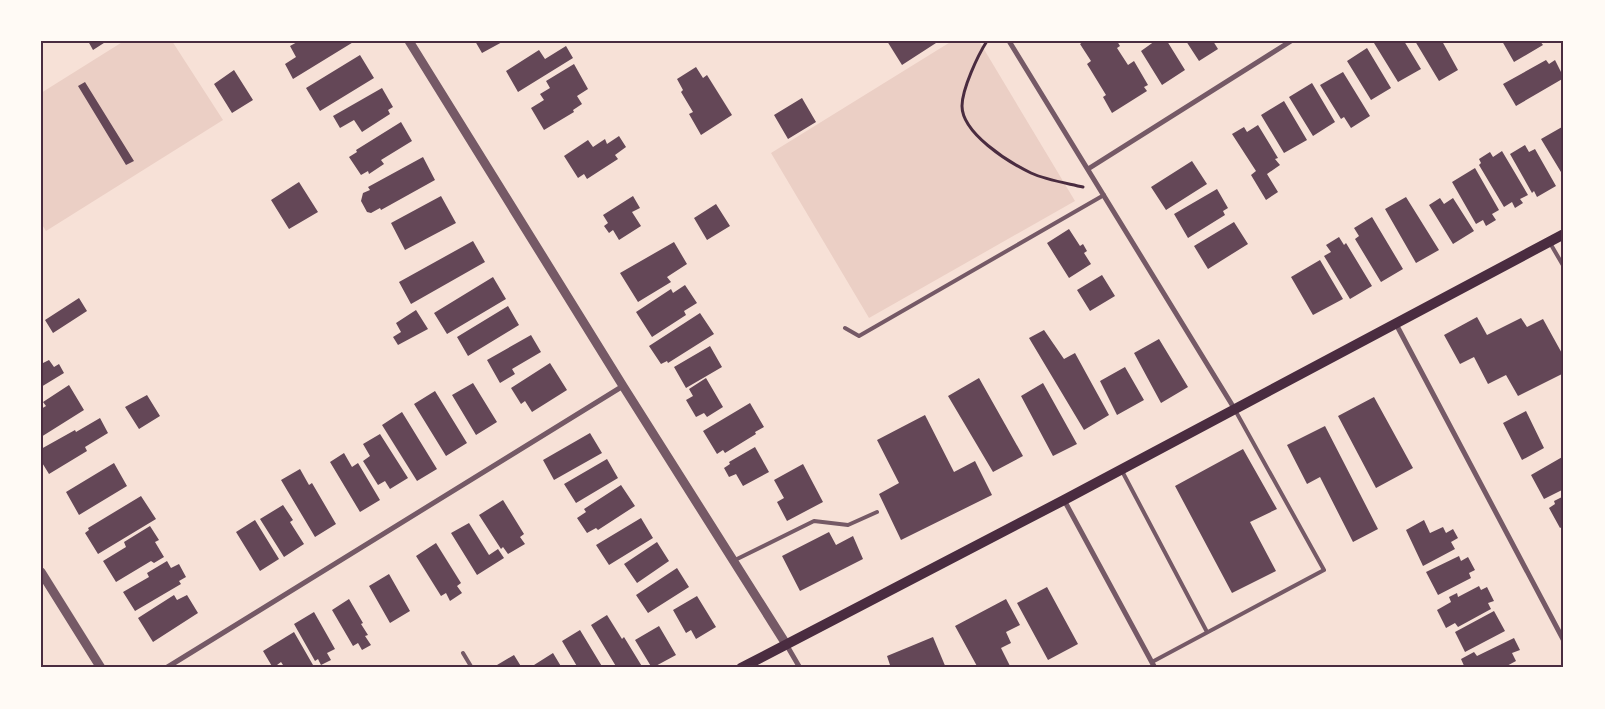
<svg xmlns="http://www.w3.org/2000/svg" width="1605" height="709" font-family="'Times New Roman',serif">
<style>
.green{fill:#ebcfc5}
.building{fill:#644757}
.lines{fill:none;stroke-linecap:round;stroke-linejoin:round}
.path{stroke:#4a2c40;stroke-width:3}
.service{stroke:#755966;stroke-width:4}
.minor{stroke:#755966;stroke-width:5}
.tertiary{stroke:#755966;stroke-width:9}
.secondary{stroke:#4a2c40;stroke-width:10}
.neatline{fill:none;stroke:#4a2c40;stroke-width:2}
</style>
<rect width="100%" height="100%" fill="#f7e1d7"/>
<path class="green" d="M124 41H172L223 120 46 231 41 223V93Z
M952 41H979L1075 201 869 318 771 153Z"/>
<path class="building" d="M88 41H107L93 50Z
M299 41H355L293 79 285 64 296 57 290 46Z
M475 41H504L482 53Z
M887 41H935L936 43 902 65Z
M1084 41H1117L1120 46 1117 48 1128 65 1134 61 1148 85 1144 87 1147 91 1112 113 1103 97 1106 95 1087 64 1091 61 1080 44Z
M1155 41H1167L1185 70 1162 85 1141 51Z
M1186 41H1213L1218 49 1199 61Z
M1378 41H1404L1421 69 1398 82 1374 43Z
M1415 41H1442L1458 70 1439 81Z
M1502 41H1540L1543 45 1514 62Z
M566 46 573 58 518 92 506 71 539 50 545 59Z
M1367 48 1391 88 1371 100 1347 61Z
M360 55 374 78 320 111 306 88Z
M1546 60 1549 64 1555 60 1564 78 1516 106 1503 84Z
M574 64 588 89 577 96 582 104 573 110 574 112 544 130 531 108 544 100 540 94 550 88 546 81Z
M696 67 703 78 707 75 732 115 701 135 689 114 693 112 681 92 683 90 677 79Z
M234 70 253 100 232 113 214 84Z
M1343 72 1370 116 1351 128 1344 117 1341 119 1320 85Z
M85 82 134 161 126 165 78 86Z
M1312 83 1335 122 1313 136 1289 97Z
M382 88 393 107 388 110 390 114 362 132 354 120 340 128 333 116Z
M802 98 816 122 788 139 774 115Z
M1284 101 1307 140 1284 153 1261 115Z
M401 122 412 141 381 160 384 164 369 174 368 171 361 175 349 157 357 152 356 150Z
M1258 125 1278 158 1275 159 1280 165 1267 174 1278 192 1266 200 1251 175 1256 171 1232 134 1244 127 1247 132Z
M1562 127 1564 129V177L1541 139Z
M619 136 626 147 615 155 618 159 587 179 584 174 578 178 564 156 588 140 593 147 605 139 607 144Z
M1525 145 1529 152 1535 149 1556 186 1537 197 1534 191 1532 193 1510 154Z
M1502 151 1528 195 1520 199 1523 203 1515 208 1512 202 1504 207 1479 165 1481 163 1479 159 1490 152 1493 157Z
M423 157 435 180 381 210 380 208 371 213 367 212 361 201 363 193 370 190 368 187Z
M1192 161 1207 184 1166 210 1151 187Z
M1475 168 1499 210 1492 214 1496 220 1486 226 1483 220 1476 224 1452 182Z
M299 182 318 212 289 229 271 200Z
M1217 189 1228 208 1223 211 1225 215 1188 238 1174 214Z
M441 196 456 223 405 250 391 223Z
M633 196 640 208 632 212 641 226 619 240 613 230 609 233 604 226 608 223 603 215Z
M1406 197 1439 250 1416 263 1385 209Z
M1440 198 1444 204 1453 198 1474 231 1453 244 1429 205Z
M716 204 730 226 707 240 694 218Z
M1372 217 1403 269 1381 282 1355 239 1359 236 1354 228Z
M1234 222 1248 244 1208 269 1194 246Z
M1069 229 1080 246 1083 244 1087 251 1084 253 1091 264 1069 278 1047 243Z
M1339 237 1344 245 1346 243 1372 286 1350 299 1324 256 1331 252 1326 245Z
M473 241 485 262 411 304 399 282Z
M674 242 687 264 667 277 671 282 638 302 620 273Z
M1320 260 1343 299 1313 315 1291 277Z
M1102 275 1115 296 1090 311 1077 290Z
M493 277 506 299 447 334 434 313Z
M685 285 697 303 684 311 686 315 652 337 636 312 671 289 673 293Z
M79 298 87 311 53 333 45 320Z
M508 306 519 325 468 356 457 337Z
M416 310 428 329 398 345 393 337 401 332 396 323Z
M700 313 714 334 668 363 667 361 661 364 649 346Z
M1477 317 1487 335 1521 318 1527 327 1543 319 1564 357V373L1518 396 1506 375 1488 384 1474 357 1460 364 1444 335Z
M1044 330 1064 359 1075 353 1109 415 1084 430 1029 338Z
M531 335 541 352 512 369 515 374 500 383 487 360Z
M1159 339 1188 387 1161 403 1134 353Z
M710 346 722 367 686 388 674 367Z
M49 360 54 367 59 364 64 373 41 387V361L43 363Z
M550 363 567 390 532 412 525 401 521 404 511 388Z
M1125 367 1144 400 1117 415 1100 381Z
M706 378 723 407 707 417 704 413 696 417 686 400 693 396 689 389Z
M979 378 1023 456 993 472 948 396Z
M473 383 497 422 476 435 452 395Z
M1043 383 1077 444 1053 456 1021 396Z
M69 385 84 410 41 437V409L46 406 43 402Z
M435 391 467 443 446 456 414 404Z
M147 395 160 416 139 429 125 407Z
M1374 397 1413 468 1376 488 1338 416Z
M750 403 764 427 755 432 756 434 725 453 723 450 717 454 703 431Z
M1526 411 1544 448 1522 460 1503 423Z
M402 412 437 469 417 481 382 425Z
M925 415 954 472 975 461 992 495 901 540 879 494 899 483 877 440Z
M100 418 108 433 85 447 87 451 49 474 41 461V449L75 430 76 432Z
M1325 426 1378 529 1353 542 1320 477 1307 484 1287 445Z
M590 433 602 453 554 480 543 460Z
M380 434 408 478 390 489 385 481 378 485 363 461 370 456 363 444Z
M755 447 769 472 743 486 736 474 729 477 724 468 730 464 729 462Z
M1243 449 1277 509 1250 522 1276 571 1232 593 1175 486Z
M344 453 352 467 358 463 380 500 360 512 330 462Z
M1564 456V489L1544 499 1531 475Z
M607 459 618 478 576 503 564 484Z
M114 463 127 486 79 515 66 492Z
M803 464 823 502 787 521 777 502 784 498 774 480Z
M300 469 309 485 312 483 336 524 315 537 281 480Z
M621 485 635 506 598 530 596 528 587 533 577 518 586 512 584 509Z
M141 496 156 519 98 554 85 533 89 530 88 528Z
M1564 496V526L1560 528 1549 508 1555 504 1554 501Z
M503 500 524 534 520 537 525 544 508 554 503 547 501 549 479 515Z
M283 505 293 520 290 522 304 544 284 557 260 519Z
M641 518 653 538 609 565 596 545Z
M255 520 279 559 260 571 236 532Z
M1424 520 1430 533 1443 527 1446 533 1453 529 1458 538 1451 542 1455 549 1423 566 1406 530Z
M469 523 489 555 498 549 504 558 477 575 451 533Z
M150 526 159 540 155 542 164 557 154 563 151 561 116 582 103 561 126 547 124 542Z
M829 532 836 545 853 536 863 559 800 591 782 556Z
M657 542 669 561 637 583 624 564Z
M436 543 461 583 457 586 462 593 450 601 446 593 441 596 416 556Z
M1459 556 1461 561 1468 557 1475 570 1469 573 1471 578 1438 595 1426 572Z
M167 561 171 568 179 564 186 577 179 581 181 584 135 611 123 592 149 577 147 573Z
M677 568 689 587 648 613 636 595Z
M389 574 410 611 390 623 369 586Z
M1479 586 1481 590 1487 587 1494 601 1488 603 1491 609 1458 627 1455 623 1446 628 1437 610 1451 602 1449 597 1457 593 1458 597Z
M1047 587 1078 644 1048 660 1017 603Z
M174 595 177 600 187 595 198 613 153 642 138 618Z
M697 596 716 627 696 639 691 630 686 633 673 610Z
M349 599 363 623 361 624 368 635 365 636 371 645 362 650 358 643 353 646 332 610Z
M1006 599 1020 625 1006 632 1011 643 1001 648 1011 668H978L955 626Z
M1494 611 1505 631 1465 652 1455 632Z
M314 612 335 649 327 653 331 660 321 665 318 659 315 661 294 624Z
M607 615 622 639 624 637 643 668H617L591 625Z
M659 626 676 655 652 668 635 640Z
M580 630 603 668H578L562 641Z
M294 632 313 665 308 668H285L281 662 273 668 263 651Z
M933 637 946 668H891L887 656Z
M1514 638 1520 650 1512 653 1516 661 1503 668H1465L1461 659 1474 652 1477 656Z
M553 653 562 668H536L534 665Z
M514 655 522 668H492Z"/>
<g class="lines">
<path class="path" d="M987 41C978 55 962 89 962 106 962 133 1008 162 1031 173 1046 180 1066 183 1083 187"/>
<path class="service" d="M1550 243 1564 267
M845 328 859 336 1104 195
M1122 471 1207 632
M733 561 814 521 848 525 877 512
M463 653 472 668
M1152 662 1324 570 1235 410"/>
<path class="minor" d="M1009 41 1234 408
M1088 169 1291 41
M1396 324 1564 641
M1064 500 1155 668
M786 644 800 668
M166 668 623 386"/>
<path class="tertiary" d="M409 41 623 386 786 644
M41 572 101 668"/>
<path class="secondary" d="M741 668 1064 500 1564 234"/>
</g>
<rect width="1605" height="709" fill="none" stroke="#fffaf5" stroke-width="85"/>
<rect x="42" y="42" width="1520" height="624" class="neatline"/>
</svg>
